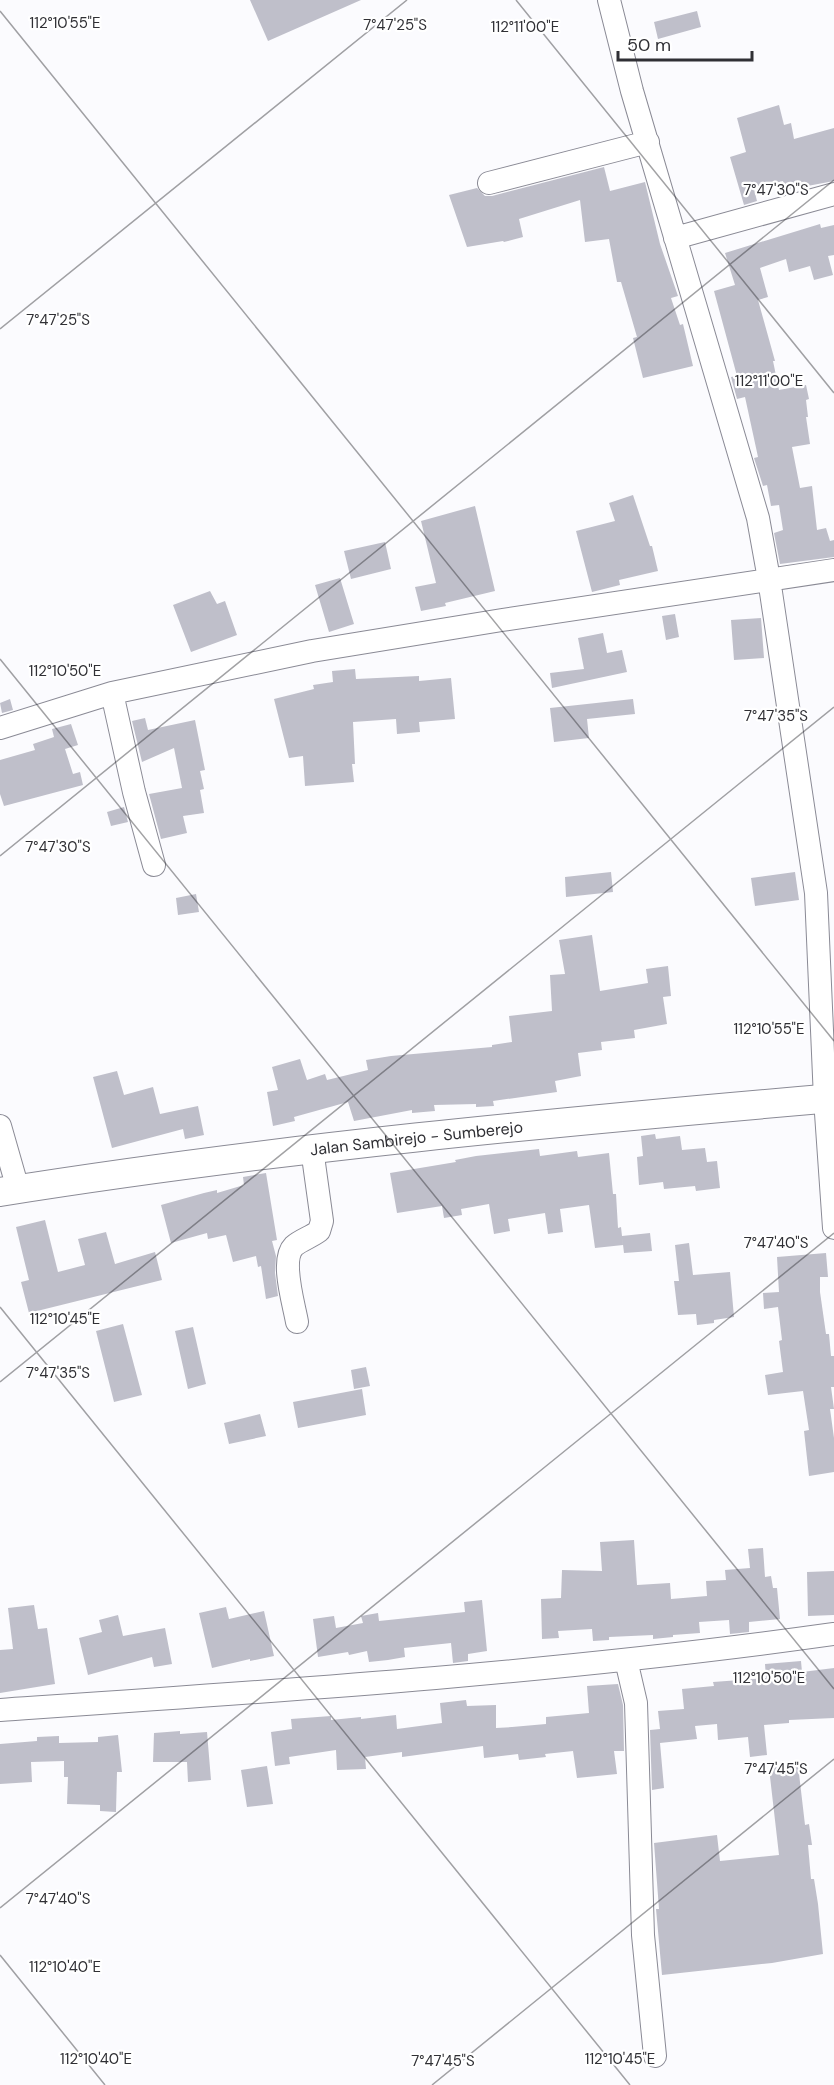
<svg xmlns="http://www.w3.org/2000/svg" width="834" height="2085" font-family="'DM Sans',sans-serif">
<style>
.building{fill:#bfbfca}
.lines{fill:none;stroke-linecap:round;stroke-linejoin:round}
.minor-casing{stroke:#8a8a95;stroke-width:24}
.major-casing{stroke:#8a8a95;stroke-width:30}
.minor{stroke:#fff;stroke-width:22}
.major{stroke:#fff;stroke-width:28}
.ticks{fill:none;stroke:#303035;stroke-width:1.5;stroke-opacity:0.45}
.labels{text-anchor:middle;stroke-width:4.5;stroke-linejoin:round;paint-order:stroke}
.street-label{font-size:16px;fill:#303035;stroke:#fff}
.ticks-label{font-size:15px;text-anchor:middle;fill:#303035;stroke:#fff;stroke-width:4.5;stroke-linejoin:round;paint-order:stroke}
</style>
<rect width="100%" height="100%" fill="#fbfbfe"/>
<path class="building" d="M250 0H361L268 41Z
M697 11 701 27 658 39 654 22Z
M779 105 784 125 791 123 794 139 834 128V181L802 187V185L785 190 783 181 754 189 757 201 744 205 730 157 746 152 737 118Z
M604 167 610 191 645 182 660 244 678 296 671 298 680 325 683 324 693 366 643 378 633 338 637 337 621 282H617L609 239 585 242 580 200 519 219 523 237 504 242 503 241 467 247 449 195 477 188 485 196H492Z
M820 224 821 228 834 225V255L828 256 833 275 814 280 810 266 789 272 786 259 760 268 768 297 758 300 775 361H773L779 390 806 385 809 399 806 400 808 417H806L810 444 792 447 800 488 812 486 817 530 826 528 830 541 834 540V557L780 564 774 533 783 530 779 505 771 506 767 485 763 486 754 458 758 457 745 397 737 399 731 377 737 376 714 291 735 285 725 253Z
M633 495 650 546H652L658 571 619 580 620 585 592 592 576 531 615 521 609 503Z
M475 506 495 591 445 603 446 606 421 611 415 587 436 583 421 521Z
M385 542 391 569 351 579 344 551Z
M340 578 354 624 329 632 315 585Z
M210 591 217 604 225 601 237 635 191 652 173 605Z
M675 614 679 637 666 640 662 616Z
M761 618 764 658 734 660 731 620Z
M603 633 607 653 622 650 627 672 552 688 550 673 584 669 578 638Z
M355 669 356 679 419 676V681L451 678 455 719 419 722 420 732 397 734 396 719 353 722 355 764H352L354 782 305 786 303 756 289 758 274 699 314 689 313 685 333 682 332 671Z
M10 699 13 710 2 713 0 703Z
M633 699 635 714 587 719 589 738 554 742 550 708Z
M145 718 148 730 195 720 205 770 200 771 204 789 200 790 204 813 183 816 187 833 161 839 149 794 182 788 174 748 142 762 132 721Z
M71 724 78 745 65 749 73 774 80 772 83 785 4 806 0 794V760L35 750 33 744 54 737 52 729Z
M124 807 128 822 111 826 107 812Z
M611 872 613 892 566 897 565 877Z
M795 872 799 900 755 906 751 878Z
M196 894 199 912 178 915 176 898Z
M592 935 600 991 648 983 646 969 668 966 671 996 663 997 667 1024 634 1030 635 1038 601 1042 602 1050 578 1053 581 1076 555 1081 557 1092 493 1101 494 1106 476 1107V1104L434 1105 435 1111 412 1113V1110L354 1121 348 1102 294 1117 295 1121 273 1126 267 1092 278 1090 272 1067 300 1059 307 1080 325 1074 327 1080 368 1070 366 1060 391 1056 492 1047V1045L512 1042 509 1016 552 1011 550 975 565 974 559 940Z
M117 1071 124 1095 153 1087 160 1114 198 1106 204 1135 185 1139 183 1129 112 1148 93 1077Z
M655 1134 656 1139 680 1136 682 1150 705 1148 707 1162 717 1161 720 1188 696 1191 695 1186 664 1189 663 1182 639 1185 637 1157 643 1156 641 1136Z
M539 1149 540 1156 577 1151 578 1157 609 1153 613 1194H616L618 1228 621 1227 623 1245 595 1248 589 1205 560 1209 563 1232 548 1234 545 1213 508 1219 510 1231 494 1234 489 1204 461 1209 462 1215 444 1218 442 1206 397 1213 390 1173 456 1162 455 1160 476 1156Z
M266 1173 277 1240 272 1241 276 1256 275 1273 278 1296 266 1299 261 1266 258 1267 256 1256 233 1262 226 1235 208 1239 207 1233 171 1243 161 1205 204 1193 217 1190V1193L244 1185 243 1177Z
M45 1220 58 1272 85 1265 78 1239 106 1232 115 1264 155 1252 162 1280 29 1313 21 1282 29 1280 16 1227Z
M650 1233 652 1251 624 1253 622 1236Z
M689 1243 693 1275 730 1272 734 1317 714 1320V1323L697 1325 696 1314 678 1315 674 1281H679L675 1245Z
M826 1253 828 1277H820V1292L826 1334H829L831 1356H834V1387H831L834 1409H830L834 1438V1472L809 1476 804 1431 809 1430 803 1391 768 1395 765 1375 783 1372 779 1341 782 1340 778 1307 764 1309 763 1293 779 1292 777 1257Z
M123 1324 142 1395 114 1402 96 1331Z
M193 1327 206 1384 188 1389 175 1331Z
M366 1367 370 1386 354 1389 351 1370Z
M362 1389 366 1415 298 1428 293 1402Z
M260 1414 266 1436 229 1444 224 1423Z
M634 1540 637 1585 670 1583 671 1599 707 1596 706 1581 726 1580 725 1570 750 1568 748 1549 763 1548 765 1577 771 1576 773 1588H777L780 1619 749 1622V1632L730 1634 729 1620 699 1622 700 1633 673 1635V1637L653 1639V1635L609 1637V1640L593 1641 592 1629 558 1631 559 1638 542 1639 541 1599 561 1598 562 1570 602 1571 600 1542Z
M834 1571V1615L808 1616 807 1572Z
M482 1600 487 1651 468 1654V1661L453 1663 451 1643 404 1648 405 1657 388 1660 369 1662 367 1651 349 1655 348 1652 318 1657 313 1619 334 1616 336 1628 363 1623 361 1616 378 1613 379 1621 465 1612 464 1602Z
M34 1605 38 1629 47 1628 55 1684 0 1693V1650L13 1649 8 1608Z
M226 1607 229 1619 264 1611 274 1656 250 1661V1659L212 1668 199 1613Z
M118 1615 123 1636 165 1628 172 1664 154 1667 152 1657 88 1675 79 1638 102 1632 99 1620Z
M801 1661 802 1672 834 1668V1718L789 1720V1723L764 1725 767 1755 750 1757 748 1737 718 1740 717 1724 695 1726 697 1739 660 1743 664 1788 652 1790 650 1730 660 1729 658 1711 684 1709 682 1689 714 1686 713 1682 766 1678 765 1664Z
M618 1684 623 1705 624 1751H614L617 1774 577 1778 573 1751 545 1754 546 1757 519 1760 518 1754 484 1758 483 1746 402 1757V1752L365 1757 366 1769 337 1770 336 1750 289 1757 290 1764 275 1766 271 1732 292 1729 291 1719 331 1716V1720L361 1717V1719L396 1715 397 1729 442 1723 440 1703 466 1700 467 1706 496 1705V1728L512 1727 546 1724V1717L589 1713 587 1686Z
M180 1731V1734L207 1732 211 1780 188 1782 187 1762H153L154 1733Z
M118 1735 122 1772H117L116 1812 100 1811V1805L67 1804 68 1777H64V1761L31 1762 32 1782 0 1784V1744L37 1741V1737L59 1736V1743L98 1742V1737Z
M798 1765 805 1825 809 1824 812 1845H808L811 1879H814L818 1904 823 1954 772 1963 662 1975 656 1909H659L654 1843 717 1835 720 1861 779 1855 769 1768Z
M267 1766 273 1804 247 1807 241 1770Z"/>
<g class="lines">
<g class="minor-casing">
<path id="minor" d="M609 0 632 91 758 518 769 579 816 893 825 1099 834 1228
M489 183 648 142
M675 238 834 194
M112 693 134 792 154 865
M0 728 112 693 312 651 502 620 834 570
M0 1126 18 1189
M297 1322C294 1304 280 1260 294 1246 301 1240 311 1237 319 1231L322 1221 312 1149
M626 1660 636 1703 643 1935 655 2056
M0 1710C279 1691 557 1673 834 1634"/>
</g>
<g class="major-casing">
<g id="major">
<path id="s1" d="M0 1192C276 1148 555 1122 834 1098"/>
</g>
</g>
<use href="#minor" class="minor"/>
<use href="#major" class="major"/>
</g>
<path class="ticks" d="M516 0 834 393M0 11 834 1041M0 329 407 0M0 659 834 1689M0 856 834 180M0 1307 630 2085M0 1382 834 707M0 1908 834 1233M0 1955 105 2085M432 2085 834 1759"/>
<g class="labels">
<g class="street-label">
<text dy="6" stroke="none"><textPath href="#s1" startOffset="420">Jalan Sambirejo - Sumberejo</textPath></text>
</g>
</g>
<g class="ticks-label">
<text x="65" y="28">112°10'55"E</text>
<text x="395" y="30">7°47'25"S</text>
<text x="525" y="32">112°11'00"E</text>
<text x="776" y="195">7°47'30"S</text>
<text x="58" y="325">7°47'25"S</text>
<text x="769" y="386">112°11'00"E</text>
<text x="65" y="676">112°10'50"E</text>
<text x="776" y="721">7°47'35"S</text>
<text x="58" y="852">7°47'30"S</text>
<text x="769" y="1034">112°10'55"E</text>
<text x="776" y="1248">7°47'40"S</text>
<text x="65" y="1324">112°10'45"E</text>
<text x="58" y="1378">7°47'35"S</text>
<text x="769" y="1683">112°10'50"E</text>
<text x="776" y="1774">7°47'45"S</text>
<text x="58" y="1904">7°47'40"S</text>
<text x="65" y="1972">112°10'40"E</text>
<text x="96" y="2064">112°10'40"E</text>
<text x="620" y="2064">112°10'45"E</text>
<text x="443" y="2066">7°47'45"S</text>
</g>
<path d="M618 51v9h134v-9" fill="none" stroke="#303035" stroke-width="3"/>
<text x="627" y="51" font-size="18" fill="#303035" stroke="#ffffff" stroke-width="4.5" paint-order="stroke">50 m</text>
</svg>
